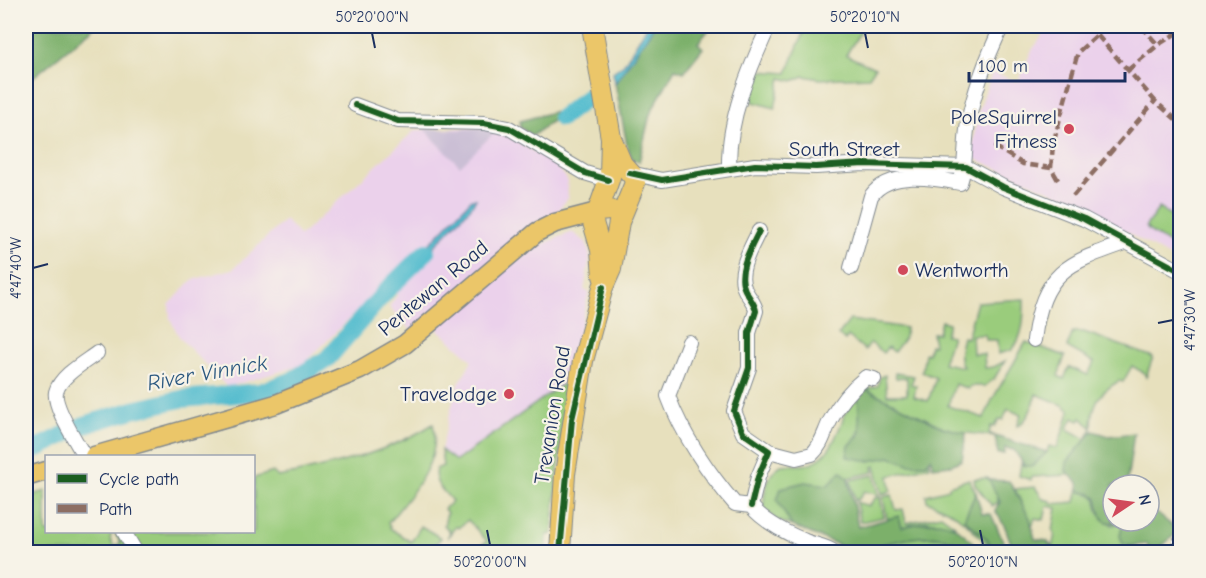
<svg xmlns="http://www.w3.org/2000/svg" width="1206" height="578" font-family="'Comic Neue',sans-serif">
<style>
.built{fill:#ebd1eb}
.industrial{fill:#cbbfd5}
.green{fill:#9acc7b;stroke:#5a7e6c;stroke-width:1.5}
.forest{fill:#7bb06b;stroke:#4b7064;stroke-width:1.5}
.water{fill:#52bcce;stroke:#367696;stroke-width:1.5}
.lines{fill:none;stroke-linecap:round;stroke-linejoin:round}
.river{stroke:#52bcce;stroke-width:18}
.minor-casing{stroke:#81888e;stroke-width:16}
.major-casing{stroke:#81888e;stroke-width:21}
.highway-casing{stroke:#81888e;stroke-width:22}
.minor{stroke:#fff;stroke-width:14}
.major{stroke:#ebc669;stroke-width:18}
.highway{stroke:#ebc669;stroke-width:20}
.quiet{stroke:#8d6e63;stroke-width:4.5;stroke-dasharray:9 4.5;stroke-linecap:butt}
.cycleway-casing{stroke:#f7f3e8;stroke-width:10}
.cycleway{stroke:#1b5e20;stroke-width:6}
.ticks{fill:none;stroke:#1b2f5e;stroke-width:2}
.poi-dot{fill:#d1495b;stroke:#f7f3e8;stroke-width:2}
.labels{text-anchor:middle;stroke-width:4.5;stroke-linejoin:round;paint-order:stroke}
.poi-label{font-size:21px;fill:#1b2f5e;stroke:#f7f3e8;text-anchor:end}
.street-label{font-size:21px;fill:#1b2f5e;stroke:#f7f3e8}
.water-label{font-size:22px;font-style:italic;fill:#2c5980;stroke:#f7f3e8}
.neatline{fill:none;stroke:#1b2f5e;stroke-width:2}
.ticks-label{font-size:15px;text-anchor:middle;fill:#1b2f5e}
</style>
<rect width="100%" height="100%" fill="#f7f3e8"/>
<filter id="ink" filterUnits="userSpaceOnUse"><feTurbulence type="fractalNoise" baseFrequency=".0167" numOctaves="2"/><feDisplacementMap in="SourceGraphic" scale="12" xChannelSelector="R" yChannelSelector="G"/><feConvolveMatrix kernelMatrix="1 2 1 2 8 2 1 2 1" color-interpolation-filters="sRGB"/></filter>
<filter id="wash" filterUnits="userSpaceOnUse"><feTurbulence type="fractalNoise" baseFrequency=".008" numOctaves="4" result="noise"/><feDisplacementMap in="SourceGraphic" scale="24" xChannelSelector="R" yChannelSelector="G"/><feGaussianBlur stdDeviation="1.35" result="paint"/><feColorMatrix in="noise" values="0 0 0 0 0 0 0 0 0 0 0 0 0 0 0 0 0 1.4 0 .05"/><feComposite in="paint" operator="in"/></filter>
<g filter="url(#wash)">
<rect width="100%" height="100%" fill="#e7e0bd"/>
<path class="built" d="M1050 26H1180V263L1069 199 971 157 977 116 992 72 1018 82 1032 50Z
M484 127 498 129 555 165 567 179 568 197 559 210 543 220 413 332 389 307 398 294 386 282 303 365 227 387 180 338 170 319 169 305 192 280 233 269 285 220 300 236 415 130Z
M572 232 586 242 590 257 584 290 589 292 567 381 456 461 441 450 456 389 472 360 435 327 486 282 540 245Z"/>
<path class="industrial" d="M484 127 498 129 460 166 423 128 458 130Z"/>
<path class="green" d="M806 26H864L846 55 875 68 869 77 820 79 804 76 793 81 781 78 775 108 753 102 752 97 760 71 787 73Z
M1159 208 1180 221V238L1172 246 1148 230 1146 226Z
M1024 299C1024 317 1024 336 1012 350L998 354 997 340H986L985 335H972L973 354H984L985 368 994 367 1005 361 994 379 985 386H970L969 389 955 384 948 406 984 418 992 400 1026 342 1065 356 1058 376 1064 379 1069 367 1088 375 1094 362 1067 347 1073 332H1084L1153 357 1146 377 1144 373 1132 366 1123 382 1119 381C1098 393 1092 404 1092 428L1081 418 1079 421 1073 418 1067 429 1086 439 1091 430V434L1073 455 1066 471 1069 475 1031 477V480L1019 476 1021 463 1025 466 1047 452 1049 446 1057 448 1070 411 1063 405 1036 394C1034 405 1027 422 1017 426L1021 415 1008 409 1003 420 1000 419 994 427 991 426 989 433 995 436 966 433 942 427 866 389 878 386 880 377 885 375 887 395H907V378H896L895 373 914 376 911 384 916 386 914 397 928 401 936 378 922 372 925 353 928 354 930 345H934L932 333H938L941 321 949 323 945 335 952 336 943 363 963 367C957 356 960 349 963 337L967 338 977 302Z
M850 320 906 328 904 339 894 352 888 347 883 353 871 343 865 350 848 336 845 340 838 335Z
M567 381 552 534 547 535 546 552H471L487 541 468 520 458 528 456 526 447 538 450 532 444 525 447 513 444 509 452 501C444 491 432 483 436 469L443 466 441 450 456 461Z
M858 393C859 418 868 426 849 446 871 472 871 451 893 458 905 462 913 464 926 464L928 458 930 466 889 476 891 491 882 494 875 466 873 467 874 472 848 478 841 472 828 485H820L777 500 792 526 776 520 764 508C763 494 767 473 781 465 790 463 799 467 808 464 840 455 838 414 858 393Z
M433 424C443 461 409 497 388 523L391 529 411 542 421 526 441 538 428 552H139L128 532H254V478L273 472 278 477C330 466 388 453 433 424Z
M874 475 879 495 864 491 859 499 855 500 850 480Z
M988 478 996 490 999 506 997 503 992 506 975 485 974 479Z
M969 479 976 493 964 519 987 539 995 552 968 525 953 513 927 501 926 495 949 489V486Z
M1035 487 1043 499 1051 501 1052 504 1075 502 1078 488 1080 492C1099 495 1094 495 1098 510 1100 516 1108 521 1112 525L1123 523 1128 546 1133 545 1134 552H1056L1052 547 1055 535 1053 530 1057 508 1047 506 1044 520 1035 518 1032 527 1015 489Z
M46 491V532H112L110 539 114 547 121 543 114 532H119L132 552H26V497Z
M892 495 896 510 903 509 906 523 941 515 956 526 927 521 902 527 899 517 887 519 883 497Z
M880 497 884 517 860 522 856 502 869 506 875 498Z
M915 537H948L973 552H886L883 544Z"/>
<path class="forest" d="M26 26H96L26 83Z
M654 26H712L698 43 703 48 684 72 675 69 650 114 639 162 632 159 627 145 615 83Z
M553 112 556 118 532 136 520 127V121Z
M866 389 942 427 966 433 962 460 951 465 933 467 931 458 926 464H909L890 457 869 461 847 457 849 446 860 434 858 393Z
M1093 431 1109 436 1134 433 1127 482 1129 485H1113V521H1149V507L1179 531 1155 552H1147L1148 544 1129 546 1123 544 1120 536 1123 523C1100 524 1102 521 1097 499L1090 493 1080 492 1078 483 1066 471 1067 462Z
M995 436 1047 452 1033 466H1025L1014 450 1005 448 1004 454H998Z
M841 471 848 478 858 527 899 516 902 527C939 519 951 517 978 548L973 552C940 529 921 536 883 544L886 552H846L839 545 792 526 777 500 781 488 805 482 828 485Z
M989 480 1009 481 1030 518 1035 539 1047 541 1056 552H1014L1005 527 995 510 1000 502Z
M976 493 982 514H991L1004 543 1003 552H995L987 539 964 519Z"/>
<path class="water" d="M647 26H654L615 83 613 72 624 64Z
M472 199H476L470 208 411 271 407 268Z"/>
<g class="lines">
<path class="river" d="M561 118 592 94
M26 454 84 425 133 410 181 399 260 392 291 381 327 359 387 290 426 252"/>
</g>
</g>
<g filter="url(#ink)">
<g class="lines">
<g class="minor-casing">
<path id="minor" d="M355 105 398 121 484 123 509 128 585 173 608 180
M729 167C728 119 749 69 769 26
M630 173 662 180 755 165 816 167 864 164 966 167 1003 187 1084 219 1180 271
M851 268 871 196C889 170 933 178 960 183 967 163 964 144 968 123 974 91 988 55 1002 26
M1034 340C1043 270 1068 263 1128 242
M689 342 668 396C682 434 709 474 735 504L751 506C764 522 784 532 803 540 813 545 825 545 834 552
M769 451 796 458 812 454C822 445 824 433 830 421 839 403 851 389 866 377L874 379
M84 456C77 442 53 407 56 392 60 376 85 362 97 353
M751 506 758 477 769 451 743 433 734 411 749 368V333L756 311C755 303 749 298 745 290 736 272 751 248 759 231
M124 532 136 552
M1178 552 1180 542"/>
</g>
<g class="major-casing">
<path id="major" d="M94 456 276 404 360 370 405 344 537 232 555 223 597 212
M26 477 46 471"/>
</g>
<g class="highway-casing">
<path id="highway" d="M592 26 611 138 610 177 598 211
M603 276 601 250 592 219 598 211 610 210
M560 552 565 474 583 361 603 287 611 269 619 222 635 183 633 176 622 164 611 138"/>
</g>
<use href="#minor" class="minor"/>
<use href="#major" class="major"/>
<use href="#highway" class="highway"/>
<path class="quiet" d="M1141 26 1158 45
M1097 35 1155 101 1180 123
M1128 70 1158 45 1180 31
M994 146 1023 164 1051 168
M1058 180 1051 168 1053 144 1078 52 1107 26
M1073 196 1155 101"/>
<g class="cycleway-casing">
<path id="cycleway" d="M355 105 398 121 484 123 509 128 585 173 608 180
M630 173 662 180 755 165 816 167 864 164 966 167 1003 187 1084 219 1180 271
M751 506 758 477 769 451 743 433 734 411 749 368V333L756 311C755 303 749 298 745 290 736 272 751 248 759 231
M560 552 572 419 603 287"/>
</g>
<use href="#cycleway" class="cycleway"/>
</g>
</g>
<path class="ticks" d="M372 33 375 48M865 33 868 48M33 268 48 264M1158 323 1173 320M487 530 490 545M980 530 983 545"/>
<g class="poi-dot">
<circle cx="1069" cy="129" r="6"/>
<circle cx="903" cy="270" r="6"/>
<circle cx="509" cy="394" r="6"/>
</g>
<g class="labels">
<g class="poi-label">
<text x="1057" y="124">PoleSquirrel<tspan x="1057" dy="24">Fitness</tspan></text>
<text x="915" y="277" text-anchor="start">Wentworth</text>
<text x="497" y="401">Travelodge</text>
</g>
<g class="street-label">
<text x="844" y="156">South Street</text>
<text transform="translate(433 288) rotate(-40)" y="7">Pentewan Road</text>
<text transform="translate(552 415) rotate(-81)" y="7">Trevanion Road</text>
</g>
<g class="water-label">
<text transform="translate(207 372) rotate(-10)" y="8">River Vinnick</text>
</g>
</g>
<rect width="1206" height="578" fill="none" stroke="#f7f3e8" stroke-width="66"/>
<rect x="45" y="455" width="210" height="78" fill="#f7f3e8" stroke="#9fa5b1" stroke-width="1.5"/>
<rect x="57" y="474" width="30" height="9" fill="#1b5e20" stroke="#9fa5b1" stroke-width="1.5"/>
<text x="99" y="485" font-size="18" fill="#1b2f5e">Cycle path</text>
<rect x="57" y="504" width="30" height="9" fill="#8d6e63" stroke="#9fa5b1" stroke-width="1.5"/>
<text x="99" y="515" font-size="18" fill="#1b2f5e">Path</text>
<g transform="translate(1131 503) rotate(77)"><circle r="28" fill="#f7f3e8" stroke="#9fa5b1" stroke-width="1.5"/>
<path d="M0-4.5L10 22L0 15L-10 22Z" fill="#d1495b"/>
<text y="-9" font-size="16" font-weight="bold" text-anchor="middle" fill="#1b2f5e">N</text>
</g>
<path d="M969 72v9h156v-9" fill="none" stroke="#1b2f5e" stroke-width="3"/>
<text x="978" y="72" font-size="18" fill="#1b2f5e" stroke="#f7f3e8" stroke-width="4.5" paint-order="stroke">100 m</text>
<rect x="33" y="33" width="1140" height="512" class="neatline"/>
<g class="ticks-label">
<text x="372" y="22">50°20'00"N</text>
<text x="865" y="22">50°20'10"N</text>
<text transform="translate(16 268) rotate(-90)" y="5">4°47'40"W</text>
<text transform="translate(1190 320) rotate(-90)" y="5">4°47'30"W</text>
<text x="490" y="567">50°20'00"N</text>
<text x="983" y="567">50°20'10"N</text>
</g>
</svg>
